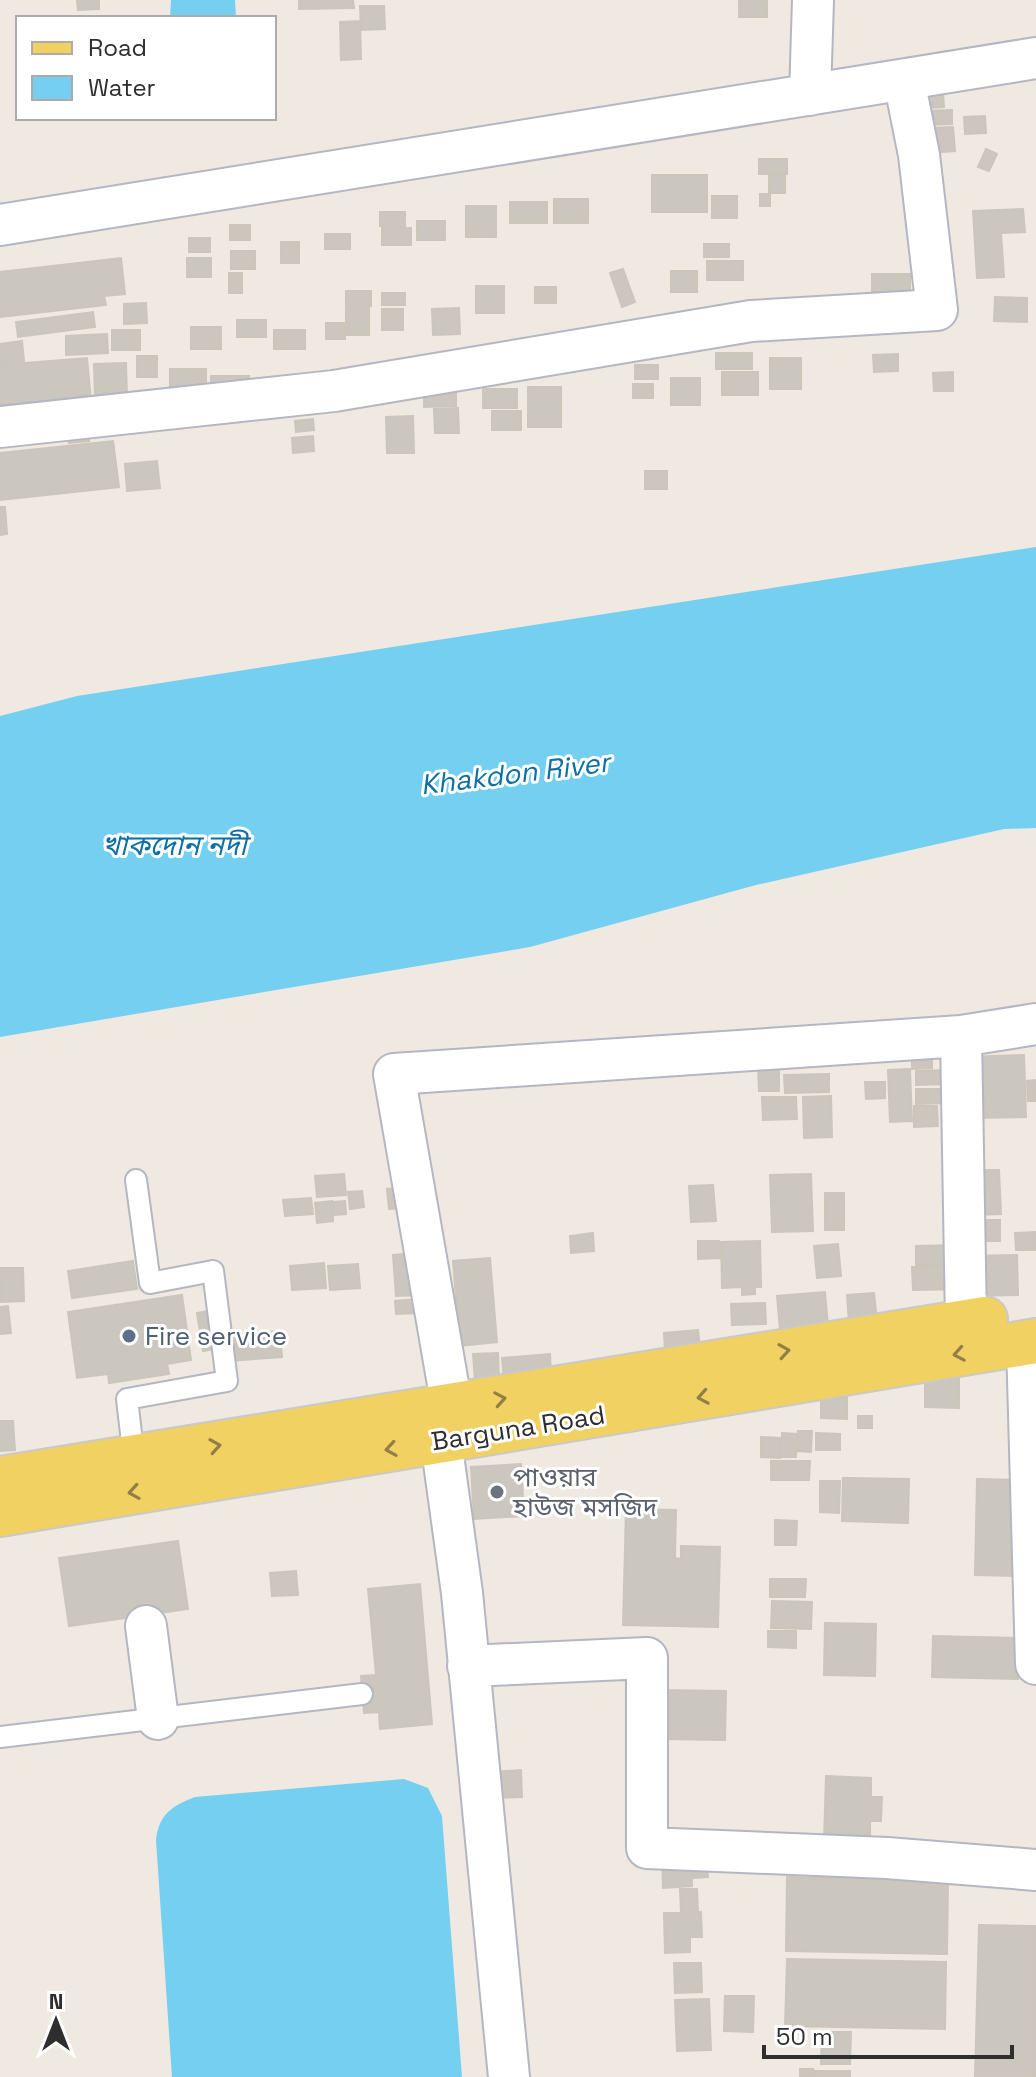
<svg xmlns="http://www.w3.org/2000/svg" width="1036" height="2077" font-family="'Space Grotesk','Noto Sans Bengali',sans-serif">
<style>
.water{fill:#75cff0}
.building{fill:#cbc7bf;stroke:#cbc5ba;stroke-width:2}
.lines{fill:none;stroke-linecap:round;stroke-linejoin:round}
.service-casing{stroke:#b4b7c1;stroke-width:24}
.minor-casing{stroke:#b4b7c1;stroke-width:44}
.primary-casing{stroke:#c9c9c9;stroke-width:48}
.service{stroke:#fff;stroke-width:20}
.minor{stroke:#fff;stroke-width:40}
.primary{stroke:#f2d163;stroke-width:44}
.oneway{stroke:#908048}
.service-dot{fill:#5c6f8a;stroke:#fff;stroke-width:3}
.worship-dot{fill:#6b7280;stroke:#fff;stroke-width:3}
.labels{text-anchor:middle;stroke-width:6;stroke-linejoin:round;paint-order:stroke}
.service-label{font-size:26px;fill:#4e5e75;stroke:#fff;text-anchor:start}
.street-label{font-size:26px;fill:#2e2e2e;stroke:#fff}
.worship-label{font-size:26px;fill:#5b616d;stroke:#fff;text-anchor:start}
.water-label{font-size:28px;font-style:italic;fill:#0d6fa3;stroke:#fff}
</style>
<rect width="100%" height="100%" fill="#efe9e1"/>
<path class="water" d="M171 0H235L236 18H170Z
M1036 547V828L1004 829 756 885 530 947 0 1037V716L77 696Z
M404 1779 428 1788 442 1816 462 2077H172L156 1840C159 1815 171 1806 195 1797Z"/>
<path class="building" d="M77 0H99V9L78 10Z
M299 0H353L354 8 299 9Z
M739 0H767V17H739Z
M360 6H384L385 29 361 30Z
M360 21 361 59 341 60 340 22Z
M943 93 944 107 929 108V94Z
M952 110V124L925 125V111Z
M985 116 986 133 965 134 964 117Z
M953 127 955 151 930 153 928 128Z
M986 149 997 154 989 171 978 167Z
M759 159H787V174H759Z
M652 175H707V212H652Z
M769 176H785V193H769Z
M760 194H770V206H760Z
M712 196H737V218H712Z
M554 199H588V223H554Z
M510 202H547V223H510Z
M466 206H496V237H466Z
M1023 209 1025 232 1001 233 1004 277 977 278 973 211Z
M380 212H405V226H380Z
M417 221H445V240H417Z
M230 225H250V240H230Z
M382 228H411V245H382Z
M325 234H350V249H325Z
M189 238H210V252H189Z
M281 242H299V263H281Z
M704 244H729V257H704Z
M231 251H255V269H231Z
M121 258 125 294 104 296 106 305 0 317V272Z
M187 258H211V277H187Z
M707 261H743V280H707Z
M623 269 635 302 622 307 610 273Z
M671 271H697V292H671Z
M229 273H242V293H229Z
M872 274H910V297H872Z
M476 286H504V313H476Z
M535 287H556V303H535Z
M346 291H371V306H346Z
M382 293H405V305H382Z
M995 297 1027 298V322L994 321Z
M146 303 147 323 124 324V304Z
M346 308H369V335H346Z
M459 308 460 334 433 335 432 309Z
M382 309H403V330H382Z
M93 312 95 327 18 337 16 322Z
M237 320H266V337H237Z
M326 323H345V339H326Z
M191 327H221V349H191Z
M112 330H140V350H112Z
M274 330H305V349H274Z
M107 334 108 353 66 355V336Z
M22 341 24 361 0 364V344Z
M716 353H752V369H716Z
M898 354V371L874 372 873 355Z
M137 356H157V377H137Z
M87 358 91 401 0 410V365Z
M770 358H801V389H770Z
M126 363 127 396 95 398 94 364Z
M635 365H658V379H635Z
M170 369H206V395H170Z
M722 372H758V395H722Z
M953 372V391H934L933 373Z
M211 376H249V395H211Z
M671 378H700V405H671Z
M633 384H653V398H633Z
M528 387H561V427H528Z
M456 389V406L424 407V390Z
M483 389H517V408H483Z
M458 408 459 433H435L434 409Z
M492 411H521V430H492Z
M413 416 414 453H387L386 417Z
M313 419 314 430 296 432 295 421Z
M88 428 89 441 69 443 68 430Z
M313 436 314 451 293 453 292 438Z
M113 441 119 487 0 500V453Z
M157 461 160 488 127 491 125 464Z
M645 471H667V489H645Z
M0 507H5L7 534 0 535Z
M912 1047H932V1068L912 1069Z
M1024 1055 1026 1117 965 1118 963 1057Z
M758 1064H779V1091H759Z
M910 1069 912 1121 890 1122 888 1070Z
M948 1070 949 1084 916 1085V1071Z
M829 1074V1092L785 1093 784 1075Z
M1036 1080V1101H1028L1027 1081Z
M865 1082H885V1098L866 1099Z
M916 1089H949L950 1103 916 1104Z
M831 1096 832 1137 804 1138 803 1097Z
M762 1097H796L797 1119 763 1120Z
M914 1106H937L938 1126 914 1127Z
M971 1170H999L1001 1214 972 1215Z
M344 1174 346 1195 317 1197 315 1176Z
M811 1174 813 1231 772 1232 770 1175Z
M713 1185 716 1221 691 1222 689 1186Z
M408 1187 409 1208 389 1209 387 1189Z
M362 1191 364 1207 350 1209 348 1192Z
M825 1193H844V1230H825Z
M311 1198 313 1214 285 1216 283 1200Z
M332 1201 333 1221 317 1223 315 1203Z
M345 1201 346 1214 334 1215 333 1202Z
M972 1220H1000V1241H972Z
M1036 1232V1250H1016L1015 1233Z
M593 1233 594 1251 571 1253 570 1236Z
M698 1241H719L720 1258 698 1259Z
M760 1241 761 1287H755V1294L742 1295V1287L722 1288 721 1242Z
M838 1244 841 1276 817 1278 814 1246Z
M959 1245V1264L916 1265V1246Z
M417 1253 420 1295 396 1296 393 1255Z
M1017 1255 1018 1295 968 1296 967 1256Z
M490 1258 497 1342 460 1346 453 1261Z
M133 1261 137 1289 72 1298 68 1271Z
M324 1263 326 1288 292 1290 290 1266Z
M358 1264 360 1288 330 1290 328 1266Z
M962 1266V1289L913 1290 912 1267Z
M0 1268H23L24 1301 1 1302Z
M825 1292 828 1326 780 1330 777 1296Z
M874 1293 877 1320 849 1323 847 1295Z
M182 1295 191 1360 167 1364 169 1374 109 1383 108 1374 77 1378 68 1312Z
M419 1299 420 1313 396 1314 395 1301Z
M765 1303 766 1324 732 1325 731 1304Z
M8 1306 11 1333 0 1334V1307Z
M214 1310 221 1348 203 1351 197 1313Z
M698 1330 700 1347 665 1350 664 1333Z
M280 1331 282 1357 229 1361 227 1335Z
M498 1353 499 1379 475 1381 473 1354Z
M550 1354 551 1376 504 1380 502 1358Z
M925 1378 959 1379V1408L925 1407Z
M821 1397 847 1398V1419L821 1418Z
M858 1416H872V1428H858Z
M0 1421H13L15 1450 0 1451Z
M798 1431H812L811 1452 798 1451Z
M782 1433 797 1434 796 1457H782Z
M816 1433 840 1434V1450H816Z
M761 1437 780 1438V1458L761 1457Z
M771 1461H810L809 1480H771Z
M521 1464 524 1516 474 1519 471 1467Z
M843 1478 909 1479 908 1523 842 1521Z
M977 1479 1023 1480 1021 1576 975 1575Z
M820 1481H840L839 1513 820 1512Z
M626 1509 676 1510 675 1558 681 1559V1546L720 1547 718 1627 623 1625Z
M775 1520 797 1521 796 1545H775Z
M178 1541 188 1609 69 1626 59 1558Z
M296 1571 298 1595 272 1596 270 1573Z
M770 1579H806L805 1597H770Z
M420 1584 432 1724 380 1729 379 1712 364 1713 361 1676 376 1675 368 1589Z
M772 1601 812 1602 811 1629 771 1628Z
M825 1623 876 1624 875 1676 824 1675Z
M768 1631H796V1648L768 1647Z
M933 1636 1019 1638 1018 1679 932 1677Z
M656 1690 726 1691 725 1740 656 1739Z
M521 1770 522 1797 495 1798 494 1772Z
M826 1776 871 1778V1797H882L881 1821H870V1842L824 1841Z
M691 1855 692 1886 663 1888 662 1856Z
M693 1861H707L708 1877 693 1878Z
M787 1877 948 1880 947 1954 786 1951Z
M680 1889H697L698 1912H681Z
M701 1912 702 1937H690V1952L665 1953 664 1913Z
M979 1925 1036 1926V2077H975Z
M787 1959 946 1962 945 2029 785 2026Z
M674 1963H701L702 1992 675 1993Z
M725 1996H754L753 2032 724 2031Z
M709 1999 711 2050 677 2051 675 2000Z
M822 2032H851L850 2064H821Z
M800 2069H813V2077H800Z
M815 2071H850V2077H815Z"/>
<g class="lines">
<g class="service-casing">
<path id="service" d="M134 1459 127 1399 227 1381 213 1271 150 1283 136 1180
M0 1737 362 1694"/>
</g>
<g class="minor-casing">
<path id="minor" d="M810 95 813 0
M0 225 1036 58
M0 427 334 391 751 321 937 310 919 155 904 80
M961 1036 1036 1024
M1027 1343 1036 1664
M452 1407 394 1074 961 1036 966 1322
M441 1441 462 1593 509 2077
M146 1626 158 1719
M468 1666 647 1658V1848L887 1858 1036 1870"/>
</g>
<g class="primary-casing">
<path id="primary" d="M0 1479 985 1319
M0 1514 1036 1341"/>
</g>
<use href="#service" class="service"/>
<use href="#minor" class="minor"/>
<use href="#primary" class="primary"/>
</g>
<defs><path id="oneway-chevron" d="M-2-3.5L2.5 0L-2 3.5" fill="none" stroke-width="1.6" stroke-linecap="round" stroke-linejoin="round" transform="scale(2)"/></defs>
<g class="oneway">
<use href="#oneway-chevron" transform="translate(784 1351) rotate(-9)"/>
<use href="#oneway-chevron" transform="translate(959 1354) rotate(170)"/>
<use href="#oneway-chevron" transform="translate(703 1397) rotate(170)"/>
<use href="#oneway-chevron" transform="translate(500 1399) rotate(-10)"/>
<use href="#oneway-chevron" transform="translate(215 1446) rotate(-9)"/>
<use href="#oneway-chevron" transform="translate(391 1449) rotate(171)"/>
<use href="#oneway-chevron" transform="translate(134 1492) rotate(171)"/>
</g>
<circle class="service-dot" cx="129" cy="1336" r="8"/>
<circle class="worship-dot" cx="497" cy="1492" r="8"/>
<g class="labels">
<g class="service-label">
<text x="145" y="1345">Fire service</text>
</g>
<g class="street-label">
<text transform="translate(518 1428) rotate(-9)" y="9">Barguna Road</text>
</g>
<g class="worship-label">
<text x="513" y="1486">পাওয়ার<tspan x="513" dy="30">হাউজ মসজিদ</tspan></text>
</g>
<g class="water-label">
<text transform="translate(515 773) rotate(-7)" y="10">Khakdon River</text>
<text x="174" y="855">খাকদোন নদী</text>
</g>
</g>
<rect x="16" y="16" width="260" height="104" fill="#ffffff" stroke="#ababab" stroke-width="2"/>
<rect x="32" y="42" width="40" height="12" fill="#f2d163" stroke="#ababab" stroke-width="2"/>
<text x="88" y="56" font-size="24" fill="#2e2e2e">Road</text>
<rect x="32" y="76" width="40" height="24" fill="#75cff0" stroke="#ababab" stroke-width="2"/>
<text x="88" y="96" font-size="24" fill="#2e2e2e">Water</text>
<g transform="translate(56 2021)" stroke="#ffffff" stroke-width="6" paint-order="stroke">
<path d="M0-6L14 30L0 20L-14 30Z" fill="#2e2e2e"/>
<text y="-12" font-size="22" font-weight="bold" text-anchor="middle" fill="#2e2e2e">N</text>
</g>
<path d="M764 2045v12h248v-12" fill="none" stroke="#2e2e2e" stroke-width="4"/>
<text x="776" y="2045" font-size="24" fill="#2e2e2e" stroke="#ffffff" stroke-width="6" paint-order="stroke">50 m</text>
</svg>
